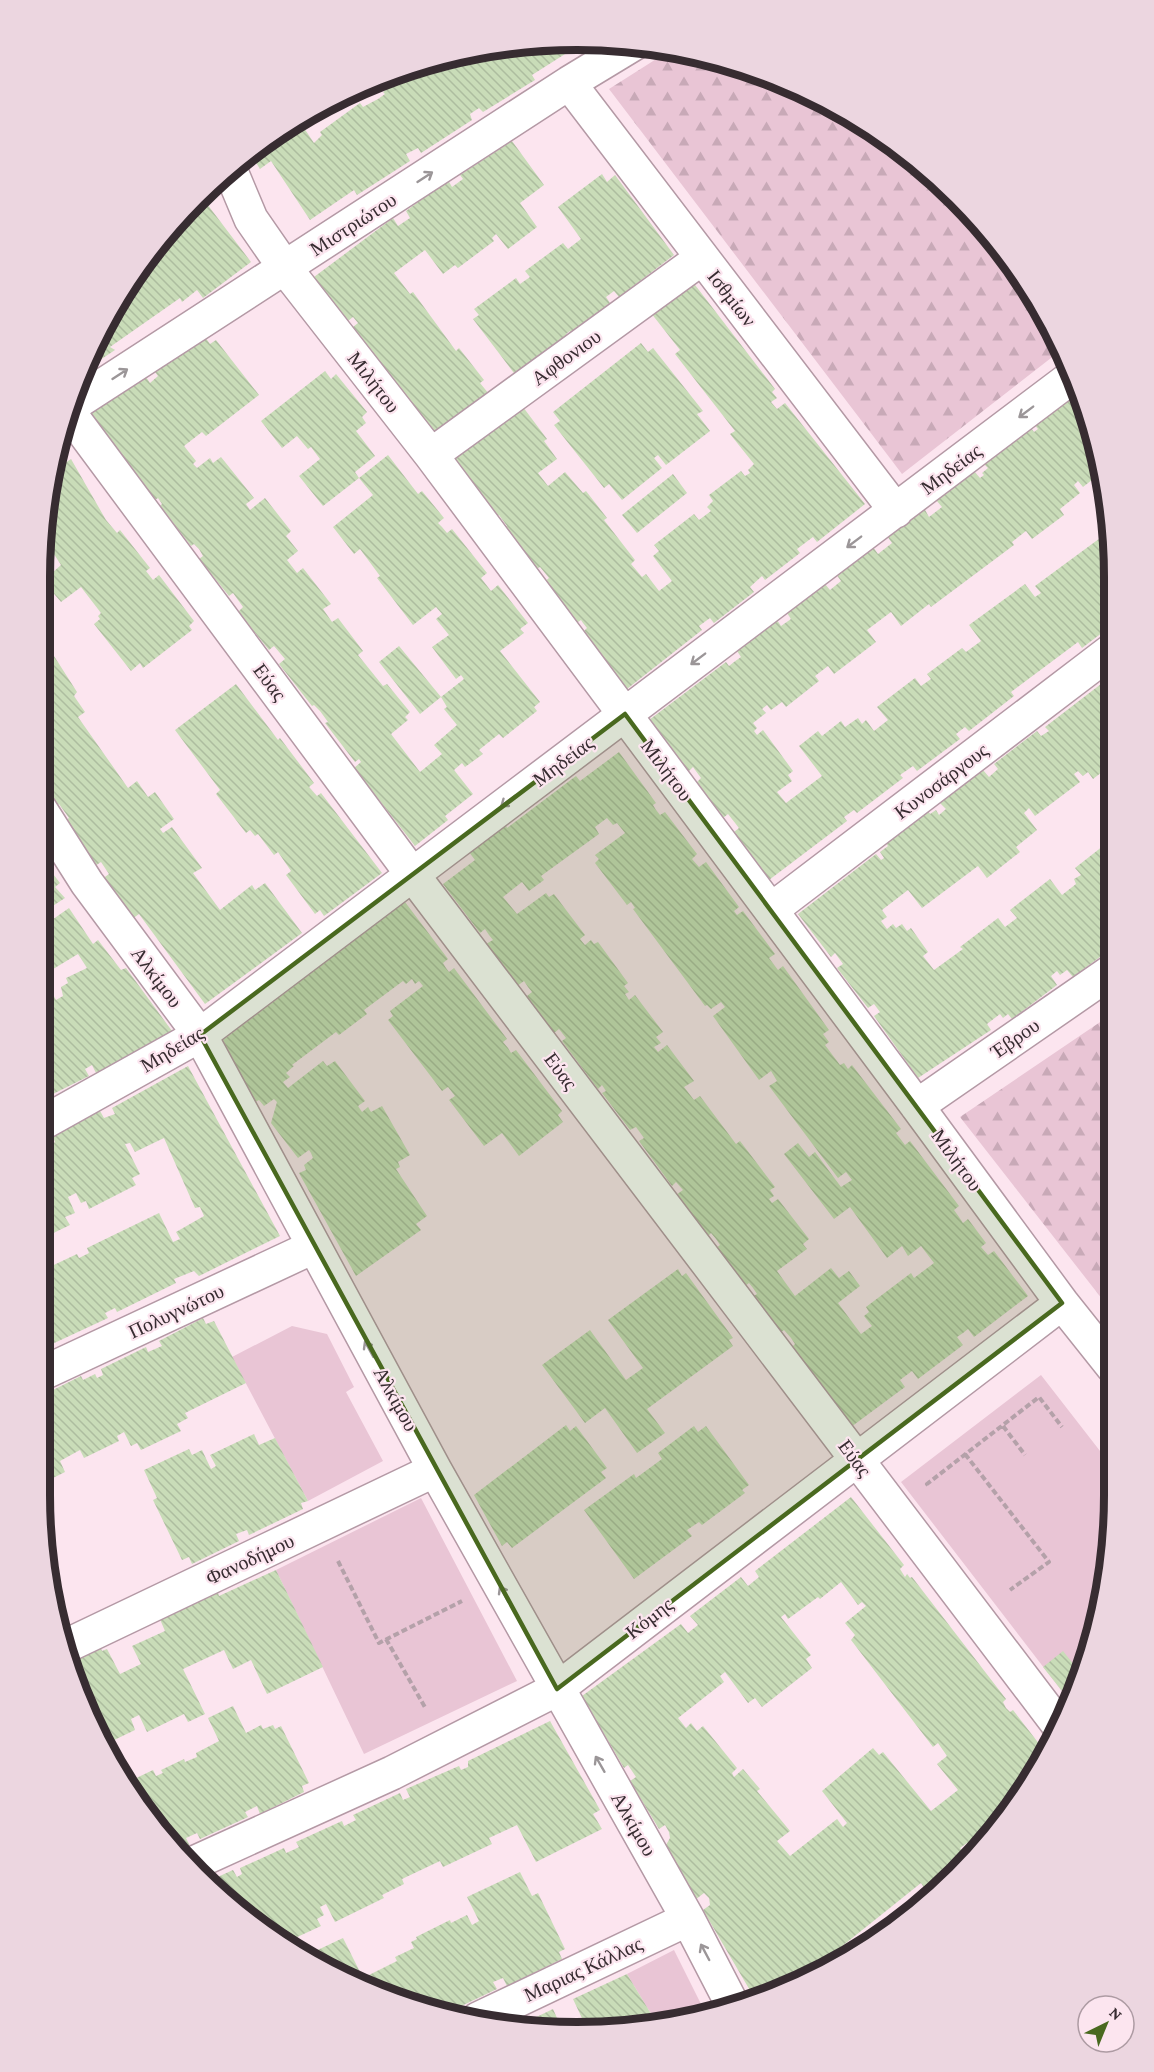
<svg xmlns="http://www.w3.org/2000/svg" width="1154" height="2072" font-family="'Crimson Pro',serif">
<style>
.forest{fill:url(#forest-firs)}
.green{fill:#e9c5d5}
.building{fill:url(#building-back-hatch);fill-rule:evenodd}
.lines{fill:none;stroke-linecap:round;stroke-linejoin:round}
.minor-casing{stroke:#b499a5;stroke-width:36}
.path{stroke:#b4a1a9;stroke-width:4;stroke-dasharray:6 3;stroke-linecap:butt}
.minor{stroke:#fff;stroke-width:33}
.oneway{stroke:#9b9698}
.marked{fill:#49691f;fill-opacity:0.2;stroke:#49691f;stroke-width:4.5;stroke-linejoin:round}
.labels{text-anchor:middle;stroke-width:4.5;stroke-linejoin:round;paint-order:stroke}
.street-label{font-size:20px;fill:#372c31;stroke:#fce5ef}
.rim{fill:none;stroke:#372c31;stroke-width:8}
</style>
<defs>
<pattern id="forest-firs" width="22" height="20" patternUnits="userSpaceOnUse" patternTransform="scale(1.5)"><rect width="22" height="20" fill="#e9c5d5"/><path d="M5 1l3.5 6h-7zM16 11l3.5 6h-7z" fill="#c8a9b7"/></pattern>
<pattern id="building-back-hatch" width="6" height="6" patternUnits="userSpaceOnUse" patternTransform="scale(1.5)"><rect width="6" height="6" fill="#c9dcb8"/><path d="M-1 5l2 2M0 0l6 6M5-1l2 2" fill="none" stroke="#adbd9f"/></pattern>
</defs>
<rect width="100%" height="100%" fill="#fce5ef"/>
<path class="forest" d="M672 49 750 68 846 111 957 196 1025 278 1060 351 902 474 609 89Z
M1112 1014 1113 1313 960 1117Z"/>
<path class="green" d="M292 1326 327 1334 354 1387 346 1392 383 1461 308 1501 232 1357Z
M1041 1375 1114 1469V1530L1087 1668 1071 1703 901 1482Z
M421 1498 517 1681 364 1754 276 1570Z
M674 1950 704 2010 656 2022 627 1974Z"/>
<path class="building" d="M542 40 584 42 532 75 535 80 483 112 479 108 470 114 472 120 421 153 418 148 406 154 410 161 357 195 354 190 310 220 271 161 260 169 249 151 339 94 346 92 351 97 304 128 314 143 322 135 320 132 360 103 363 107 378 99 385 94 383 92 427 62 428 64 438 57Z
M512 141 544 185 520 203 537 227 508 249 496 234 492 238 494 241 458 268 455 265 443 274 425 250 394 273 410 294 413 292 456 351 459 348 484 380 480 383 489 394 435 434 353 327 358 323 353 317 348 321 314 277 393 218 398 226 410 218 406 211 448 180 452 187 463 179 460 175Z
M602 174 607 182 615 175 674 255 619 297 614 291 606 297 610 303 571 333 570 331 566 334 568 338 517 377 473 319 479 315 474 309 516 278 520 284 530 277 525 271 563 243 568 249 581 239 558 207Z
M201 196 251 262 203 298 197 290 182 302 180 298 110 347 115 350 85 370 111 308 173 222Z
M692 281 775 389 772 392 777 398 771 402 777 409 785 403 865 504 817 542 813 537 797 549 800 553 765 580 762 576 750 587 754 592 714 623 710 618 699 626 702 630 627 689 583 632 587 628 583 623 581 620 575 624 543 583 549 578 540 567 534 571 501 530 507 526 499 515 496 517 452 460 523 407 547 439 544 441 557 459 538 473 548 486 565 472 583 493 586 491 607 518 604 520 635 560 631 564 642 577 646 574 659 591 672 581 653 556 659 551 654 545 694 514 699 520 711 511 707 507 713 501 709 495 741 471 745 476 750 473 748 470 754 464 730 434 735 431 675 354 680 350 651 313Z
M205 337 210 344 216 340 259 395 206 436 202 432 184 446 196 461 193 464 197 468 210 458 213 463 221 457 254 498 246 504 250 510 265 498 291 531 286 536 298 551 287 560 297 573 303 568 331 604 323 609 332 622 338 618 363 651 358 655 383 686 387 684 410 712 405 717 408 720 391 734 420 772 442 754 434 745 457 725 444 709 447 707 441 697 464 679 461 675 456 679 432 647 449 635 436 619 442 614 436 607 413 625 377 578 380 576 360 549 354 554 333 527 373 495 359 478 388 455 418 494 422 491 444 518 438 523 442 527 447 533 452 529 487 573 481 578 491 591 498 585 528 623 520 629 524 633 500 651 540 702 534 707 537 711 503 738 499 734 479 750 483 754 465 767 462 763 454 770 473 794 445 816 448 820 415 846 354 768 361 762 359 759 355 762 325 723 328 722 320 711 314 705 312 706 279 664 285 659 274 646 269 650 238 612 243 607 233 593 229 596 199 559 203 556 199 549 194 544 191 546 160 506 162 504 158 498 155 500 90 414 146 377 150 383 158 376 155 372Z
M641 343 648 352 653 348 703 411 697 414 710 431 666 465 658 455 654 458 662 468 622 500 609 484 604 488 554 425 560 421 553 412Z
M325 371 331 379 336 374 367 412 362 417 366 423 356 431 375 456 355 472 359 478 323 506 299 476 320 459 311 447 308 449 297 436 282 448 261 421Z
M1079 389 1086 404 1102 472 1083 487 1078 481 1074 485 1080 493 1060 509 1064 515 1032 539 1026 531 1012 542 1014 545 931 607 929 604 901 626 891 612 867 630 876 642 834 674 828 666 815 676 819 681 786 707 782 702 771 710 767 705 762 709 766 713 753 723 757 728 754 731 757 735 763 730 793 771 788 775 792 781 777 792 786 803 822 776 799 746 818 731 822 736 841 721 845 727 858 718 862 724 866 720 874 731 888 720 877 707 915 678 921 686 931 679 927 674 962 648 966 652 981 641 969 625 1025 584 1035 597 1041 593 1035 586 1111 530V626L1082 648 1078 642 1011 692 1014 696 969 731 965 727 956 734 960 739 917 771 913 766 900 775 903 778 857 813 854 810 844 817 847 821 769 880 734 832 739 828 728 814 723 818 696 783 701 778 693 767 689 771 649 720 726 662 729 666 734 662 741 657 737 651 777 620 781 626 791 619 787 613 825 584 830 590 841 581 836 574 873 547 878 554 892 543 887 536 924 508 929 517 942 507 936 500 974 471 980 478 984 475 982 473 988 468 983 463 1031 428 1034 432 1038 429 1033 423Z
M56 446 65 463 71 459 106 520 117 533 120 530 150 568 146 571 153 580 159 575 194 621 189 626 192 630 143 668 140 663 131 671 94 624 100 619 98 616 101 613 81 587 61 602 43 581 61 565 41 534Z
M673 474 687 493 637 533 622 515Z
M40 591 51 611 40 618Z
M399 646 441 697 420 714 379 662Z
M45 653 50 660 54 656 77 692 74 696 85 712 78 717 128 788 137 781 148 797 155 792 174 819 160 829 163 833 172 827 202 868 193 873 220 910 252 885 255 890 265 883 302 933 205 1004 139 914 132 919 102 879 109 874 101 862 95 866 63 822 69 818 59 804 56 806 40 776V657Z
M1111 673V765L1093 779 1088 772 1083 776 1078 771 1074 774 1080 782 1035 816 1029 808 1024 813 1037 830 1016 847 1020 852 987 878 978 866 922 908 908 890 882 910 887 917 881 921 887 929 893 924 896 928 902 924 907 931 911 928 928 952 923 956 934 970 963 949 960 947 998 918 1005 927 1017 918 1010 910 1050 879 1062 895 1076 884 1074 879 1081 875 1075 868 1112 839V948L1073 977 1067 970 1060 975 1057 971 1051 976 1057 985 1012 1019 1008 1014 1003 1018 1000 1014 987 1024 991 1030 918 1078 874 1016 880 1012 874 1004 868 1008 837 968 843 964 835 953 831 957 798 914 876 854 881 860 884 858 880 852 888 846 885 842 927 810 930 814 936 810 939 815 946 809 940 803 983 770 989 777 998 769 994 764 1037 731 1041 736 1049 731 1045 727 1101 684 1105 689 1110 686 1104 678Z
M236 684 278 740 280 738 314 783 309 787 317 796 321 793 382 873 324 916 320 910 315 914 286 875 291 871 278 852 274 855 258 834 255 836 250 830 246 833 216 794 220 790 175 730Z
M619 752 656 803 653 805 656 810 660 815 665 812 697 854 692 859 699 867 706 862 739 907 734 911 737 915 743 911 775 954 769 958 778 970 783 966 829 1030 823 1034 829 1042 825 1045 840 1065 844 1063 848 1069 852 1065 901 1129 896 1133 905 1145 910 1141 959 1206 954 1210 959 1217 963 1223 968 1219 986 1243 981 1247 988 1255 994 1251 1028 1296 974 1337 968 1329 963 1333 957 1337 963 1345 918 1379 912 1371 900 1380 905 1387 851 1427 791 1348 795 1344 791 1338 784 1330 780 1333 752 1297 757 1294 753 1288 749 1283 745 1286 716 1248 720 1245 716 1239 711 1233 707 1237 676 1195 683 1190 676 1182 672 1186 639 1141 644 1138 636 1127 630 1130 602 1093 606 1091 602 1085 598 1089 562 1041 566 1038 559 1029 554 1033 527 996 532 992 528 987 524 981 517 986 486 944 493 940 489 935 485 929 480 933 443 884 475 860 469 852 506 825 507 828 576 776 580 781ZM607 818 613 825 617 823 625 833 595 855 599 859 595 863 627 905 631 902 635 908 633 909 705 1006 707 1005 711 1009 721 1002 725 1007 713 1016 759 1080 771 1071 777 1081 769 1086 838 1178 846 1172 852 1180 841 1187 815 1152 809 1157 798 1143 784 1154 834 1219 850 1207 887 1258 902 1246 908 1256 921 1246 934 1263 914 1278 911 1273 866 1307 869 1312 864 1316 872 1326 861 1334 838 1303 860 1286 849 1271 839 1278 831 1268 795 1296 777 1271 807 1249 803 1244 809 1239 778 1199 772 1203 769 1199 774 1196 770 1190 775 1187 740 1141 736 1144 700 1096 694 1100 684 1087 694 1081 667 1045 658 1052 654 1047 661 1043 656 1037 663 1032 635 995 629 1000 625 994 629 992 624 986 628 983 598 942 594 944 591 940 585 945 580 939 585 935 554 894 549 897 546 893 517 914 503 897 522 882 529 891 544 880 541 876 599 834 595 827Z
M40 857 60 883 55 887 65 898 42 913 49 922 69 908 93 944 98 940 121 970 126 968 172 1031 96 1073 92 1065 85 1069 89 1076 39 1101 40 991 49 987 56 1000 63 996 61 987 68 983 66 978 87 968 78 954 40 977Z
M405 902 448 959 443 963 446 968 449 972 454 968 507 1039 503 1042 508 1048 511 1053 516 1050 562 1111 558 1115 563 1122 519 1156 502 1133 484 1146 449 1100 455 1096 448 1087 442 1091 388 1020 393 1016 390 1011 423 986 419 981 415 984 412 979 406 984 403 981 364 1010 367 1014 339 1035 336 1032 292 1065 294 1066 286 1073 290 1077 283 1082 288 1088 323 1061 327 1066 335 1061 365 1101 358 1106 362 1112 368 1107 371 1112 382 1106 410 1155 398 1162 400 1167 396 1169 427 1216 416 1224 421 1230 356 1276 299 1173 306 1170 304 1165 313 1158 311 1153 309 1150 298 1158 271 1123 277 1102 274 1099 264 1106 259 1100 255 1102 223 1040Z
M188 1066 280 1236 199 1276 194 1271 174 1279 176 1283 117 1312 115 1308 105 1313 108 1318 50 1345 47 1340 39 1344V1272L77 1254 79 1258 89 1253 87 1248 159 1213 173 1242 180 1239 176 1232 204 1216 200 1207 195 1208 164 1138 135 1152 130 1143 125 1144 140 1174 132 1178 136 1185 89 1209 86 1201 81 1203 76 1193 68 1197 75 1213 65 1217 70 1225 39 1240V1145L42 1144 44 1149 51 1145 55 1142 52 1135 100 1111 104 1118 115 1114 112 1108Z
M678 1269 682 1276 686 1273 733 1338 729 1340 733 1346 647 1409 665 1433 637 1453 605 1408 585 1423 542 1365 590 1330 626 1380 643 1368 608 1320Z
M203 1318 206 1324 214 1321 246 1383 185 1413 188 1418 177 1424 181 1431 141 1450 137 1443 131 1446 124 1432 117 1436 119 1441 84 1458 80 1450 60 1461 65 1472 39 1485V1405L47 1401 43 1395 81 1376 83 1380 95 1374 97 1378 103 1375 101 1369 146 1347 148 1352 162 1346 159 1341Z
M566 1425 570 1431 576 1426 607 1468 601 1472 606 1478 512 1548 507 1542 502 1546 474 1495Z
M694 1426 698 1432 706 1426 749 1485 742 1490 745 1493 702 1525 699 1522 687 1530 692 1536 634 1579 584 1510 634 1474 636 1478 662 1459 658 1453Z
M254 1434 259 1445 275 1438 308 1501 301 1503 303 1509 249 1535 247 1530 236 1534 239 1541 192 1564 189 1557 182 1560 153 1500 157 1498 144 1470 189 1449 192 1455 202 1450 211 1469 216 1466 210 1455Z
M851 1497 904 1565 900 1569 905 1577 907 1574 910 1578 912 1577 1006 1699 1003 1702 1006 1708 1010 1712 1013 1710 1047 1754 1043 1764 972 1850 967 1843 960 1848 967 1856 925 1889 921 1883 791 1987 783 1992 755 1999 703 1910 710 1905 709 1898 704 1893 695 1900 666 1845 670 1838 669 1832 665 1825 659 1829 630 1781 636 1777 628 1765 624 1768 582 1696 681 1624 688 1633 698 1625 690 1616 741 1577 748 1586 759 1577 755 1571ZM841 1582 858 1605 862 1602 866 1606 845 1623 855 1635 851 1640 933 1747 938 1743 947 1756 937 1764 958 1790 931 1811 883 1752 879 1755 873 1748 822 1791 847 1823 843 1827 837 1819 790 1856 777 1841 790 1831 757 1791 760 1789 743 1769 734 1777 732 1773 737 1768 703 1726 697 1731 691 1723 686 1728 678 1718 724 1682 720 1676 725 1672 748 1703 755 1698 762 1707 812 1668 806 1659 811 1655 781 1617 785 1614 788 1619 818 1597 820 1599Z
M276 1570 323 1667 267 1694 251 1660 233 1669 224 1650 183 1669 205 1714 188 1722 184 1714 147 1732 139 1715 131 1719 135 1730 108 1743 67 1668 66 1662 100 1646 102 1651 107 1649 120 1674 141 1664 132 1646 165 1631 159 1617 217 1589 219 1596Z
M52 1577 64 1599 57 1603Z
M1063 1651 1083 1676 1078 1687 1066 1696 1043 1667Z
M233 1706 246 1733 261 1725 263 1729 273 1725 275 1729 281 1726 309 1783 302 1786 304 1792 260 1814 257 1806 245 1812 248 1817 200 1839 197 1833 186 1838 190 1846 180 1851 150 1822 128 1782 153 1770 156 1776 163 1773 161 1770 184 1759 185 1762 197 1757 196 1753 219 1741 208 1718Z
M550 1721 600 1810 593 1814 602 1829 536 1862 517 1825 489 1838 492 1844 443 1867 440 1861 402 1879 404 1884 382 1895 384 1898 335 1922 326 1904 320 1907 324 1915 317 1919 321 1926 282 1944 211 1880 233 1870 237 1877 242 1874 240 1868 284 1848 286 1853 293 1850 299 1847 296 1842 342 1821 344 1826 356 1820 353 1815 400 1793 403 1800 410 1797 406 1789 459 1766 461 1770 468 1767V1761Z
M520 1872 532 1896 538 1893 565 1949 559 1952 562 1959 507 1986 503 1978 493 1982 497 1989 453 2010 450 2004 432 2012 307 1955 343 1938 363 1978 397 1961 395 1957 414 1948 411 1942 417 1939 416 1937 450 1920 451 1923 467 1915 472 1925 479 1921 467 1897Z
M627 1974 656 2022 612 2032 587 2029 573 1999Z
M553 2009 561 2027 524 2023Z"/>
<g class="lines">
<g class="minor-casing">
<path id="minor" d="M569 83 896 511
M230 169 251 219 285 268 431 455 917 1106 1062 1303 1113 1367
M71 406 569 83 635 43
M68 411 412 874 1060 1727
M431 455 702 258
M40 809 87 883 200 1035 435 1470 688 1919 732 2004
M771 910 1111 651
M917 1106 1112 971
M39 1125 200 1035 1073 376
M39 1375 313 1247
M64 1647 435 1470
M194 1863 392 1773 557 1689 1062 1303
M478 2019 688 1919"/>
</g>
<path class="path" d="M1003 1426 1025 1455
M965 1454 1049 1562 1010 1590
M928 1485 927 1484 1039 1397 1062 1427
M338 1561 379 1643 462 1601
M386 1639 426 1709"/>
<use href="#minor" class="minor"/>
</g>
<defs><path id="oneway-shaft" d="M-6 0H5M1.5-3L5.5 0L1.5 3" fill="none" stroke-width="1.6" stroke-linecap="round" stroke-linejoin="round" transform="scale(1.5)"/></defs>
<g class="oneway">
<use href="#oneway-shaft" transform="translate(425 177) rotate(-33)"/>
<use href="#oneway-shaft" transform="translate(120 374) rotate(-33)"/>
<use href="#oneway-shaft" transform="translate(1026 412) rotate(143)"/>
<use href="#oneway-shaft" transform="translate(854 542) rotate(143)"/>
<use href="#oneway-shaft" transform="translate(698 659) rotate(143)"/>
<use href="#oneway-shaft" transform="translate(508 801) rotate(143)"/>
<use href="#oneway-shaft" transform="translate(369 1349) rotate(-119)"/>
<use href="#oneway-shaft" transform="translate(504 1594) rotate(-119)"/>
<use href="#oneway-shaft" transform="translate(600 1764) rotate(-120)"/>
<use href="#oneway-shaft" transform="translate(705 1952) rotate(-118)"/>
</g>
<path class="marked" d="M625 714 1062 1303 557 1689 200 1035Z"/>
<g class="labels">
<g class="street-label">
<text transform="translate(353 224) rotate(-33)" y="7">Μιστριώτου</text>
<text transform="translate(732 298) rotate(52)" y="7">Ισθμίων</text>
<text transform="translate(566 357) rotate(-36)" y="7">Αφθονιου</text>
<text transform="translate(374 382) rotate(52)" y="7">Μιλήτου</text>
<text transform="translate(951 469) rotate(-37)" y="7">Μηδείας</text>
<text transform="translate(270 682) rotate(53)" y="7">Εύας</text>
<text transform="translate(563 761) rotate(-37)" y="7">Μηδείας</text>
<text transform="translate(667 770) rotate(53)" y="7">Μιλήτου</text>
<text transform="translate(941 781) rotate(-37)" y="7">Κυνοσάργους</text>
<text transform="translate(157 977) rotate(53)" y="7">Αλκίμου</text>
<text transform="translate(1015 1038) rotate(-35)" y="7">Έβρου</text>
<text transform="translate(172 1049) rotate(-31)" y="7">Μηδείας</text>
<text transform="translate(561 1071) rotate(53)" y="7">Εύας</text>
<text transform="translate(957 1160) rotate(54)" y="7">Μιλήτου</text>
<text transform="translate(176 1311) rotate(-25)" y="7">Πολυγνώτου</text>
<text transform="translate(396 1399) rotate(61)" y="7">Αλκίμου</text>
<text transform="translate(855 1458) rotate(53)" y="7">Εύας</text>
<text transform="translate(250 1559) rotate(-25)" y="7">Φανοδήμου</text>
<text transform="translate(649 1618) rotate(-38)" y="7">Κόμης</text>
<text transform="translate(634 1824) rotate(60)" y="7">Αλκίμου</text>
<text transform="translate(583 1969) rotate(-25)" y="7">Μαριας Κάλλας</text>
</g>
</g>
<path d="M0 0H1154V2072H0ZM577 50H577A527 527 0 0 1 1104 577V1495A527 527 0 0 1 577 2022H577A527 527 0 0 1 50 1495V577A527 527 0 0 1 577 50Z" fill="#ecd6e0" fill-rule="evenodd"/>
<path class="rim" d="M577 50H577A527 527 0 0 1 1104 577V1495A527 527 0 0 1 577 2022H577A527 527 0 0 1 50 1495V577A527 527 0 0 1 577 50Z"/>
<g transform="translate(1106 2024) rotate(43)"><circle r="28" fill="#fce5ef" stroke="#ad9ba3" stroke-width="1.5"/>
<path d="M0-4.5L10 22L0 15L-10 22Z" fill="#49691f"/>
<text y="-9" font-size="16" font-weight="bold" text-anchor="middle" fill="#372c31">N</text>
</g>
</svg>
